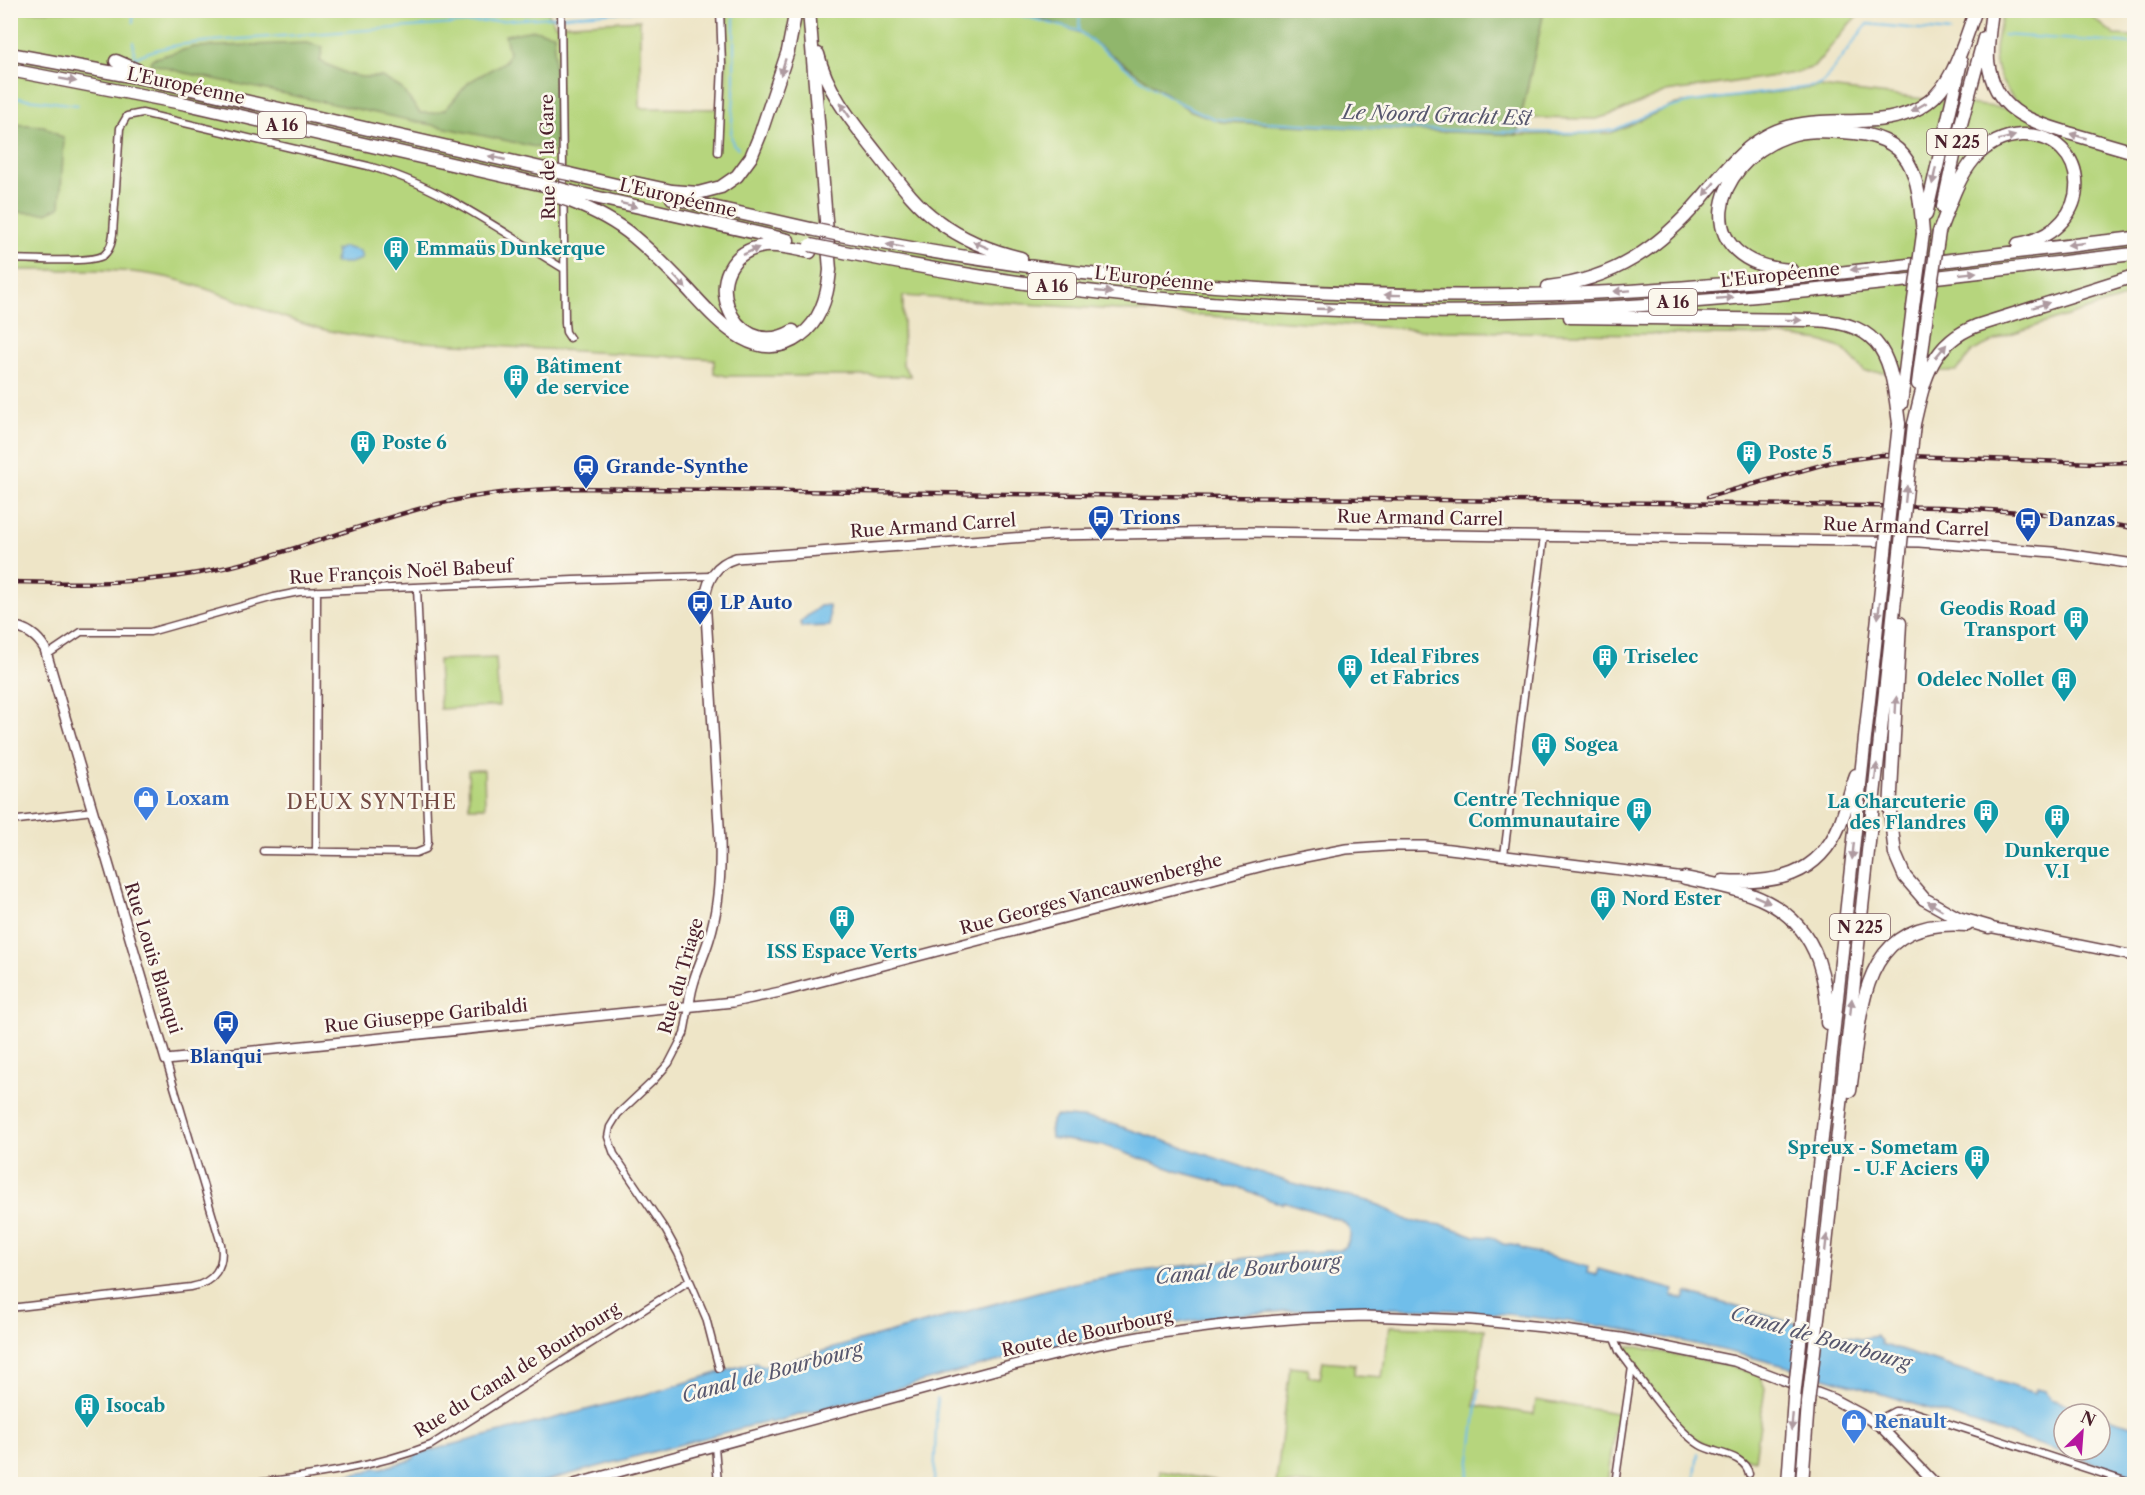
<svg xmlns="http://www.w3.org/2000/svg" width="2145" height="1495" font-family="'Libre Caslon Text',serif">
<style>
.green{fill:#b6d57d;stroke:#807a54;stroke-width:1.5}
.forest{fill:#90b66c;stroke:#6d6a4c;stroke-width:1.5}
.water{fill:#6fbeea;stroke:#5c6e8a;stroke-width:1.5}
.lines{fill:none;stroke-linecap:round;stroke-linejoin:round}
.stream{stroke:#6fbeea;stroke-width:2}
.street-casing{stroke:#633d42;stroke-width:9}
.secondary-casing{stroke:#633d42;stroke-width:12}
.highway-casing{stroke:#633d42;stroke-width:15}
.street{stroke:#fff;stroke-width:6}
.secondary{stroke:#fff;stroke-width:9}
.highway{stroke:#fff;stroke-width:12}
.rail-casing{stroke:#4a1f2b;stroke-width:4.5}
.rail{stroke:#fbf7ec;stroke-width:2;stroke-dasharray:7;stroke-linecap:butt}
.highway-bridge-casing{stroke:#633d42;stroke-width:15;stroke-linecap:butt}
.highway-bridge{stroke:#fff;stroke-width:12}
.oneway{fill:#ae9aa0}
.labels{text-anchor:middle;stroke-width:5;stroke-linejoin:round;paint-order:stroke}
.shield{fill:#fbf7ec;stroke:#7f6065;stroke-width:1.5}
.shield-label{font-size:16px;font-weight:bold;fill:#4a1f2b}
.street-label{font-size:18px;fill:#4a1f2b;stroke:#fbf7ec}
.culture-label{font-size:18px;font-weight:bold;fill:#0d838f;stroke:#fbf7ec;text-anchor:start}
.transit-label{font-size:18px;font-weight:bold;fill:#164399;stroke:#fbf7ec;text-anchor:start}
.shop-label{font-size:18px;font-weight:bold;fill:#366cbe;stroke:#fbf7ec;text-anchor:start}
.water-label{font-size:20px;font-style:italic;fill:#57576e;stroke:#fbf7ec}
.neighbourhood-label{font-size:20px;letter-spacing:1.5px;fill:#744b44;stroke:#fbf7ec}
</style>
<rect width="100%" height="100%" fill="#fbf7ec"/>
<filter id="ink" filterUnits="userSpaceOnUse"><feTurbulence type="fractalNoise" baseFrequency=".0167" numOctaves="2"/><feDisplacementMap in="SourceGraphic" scale="12" xChannelSelector="R" yChannelSelector="G"/><feConvolveMatrix kernelMatrix="1 2 1 2 8 2 1 2 1" color-interpolation-filters="sRGB"/></filter>
<filter id="wash" filterUnits="userSpaceOnUse"><feTurbulence type="fractalNoise" baseFrequency=".008" numOctaves="4" result="noise"/><feDisplacementMap in="SourceGraphic" scale="24" xChannelSelector="R" yChannelSelector="G"/><feGaussianBlur stdDeviation="1.35" result="paint"/><feColorMatrix in="noise" values="0 0 0 0 0 0 0 0 0 0 0 0 0 0 0 0 0 1.4 0 .05"/><feComposite in="paint" operator="in"/></filter>
<g filter="url(#wash)">
<rect width="100%" height="100%" fill="#eee5c7"/>
<path class="green" d="M547 10 555 25 640 20V108L725 109 727 14 730 11H1001L1023 12 1081 33 1189 110 1517 135 1611 133 1676 104 1819 87 2038 112C2034 109 2026 108 2021 104 2007 96 1996 73 1995 56 1994 41 2000 24 2005 11H2091L2092 17 2115 35 2134 36V295L2004 336 1973 351 1956 371 1865 372 1843 349 1821 341 1786 336 1440 331 903 296V365L911 376H726L714 373V359L389 340C366 337 343 334 321 329 269 315 222 291 170 278 118 266 63 271 11 270V11Z
M1544 11H1864L1850 23 1814 67 1795 73 1666 92 1616 113 1596 119 1521 118Z
M496 658 499 706 440 709 438 660Z
M468 770H484L485 807H469Z
M1390 1326 1485 1329 1474 1405 1534 1414 1536 1400 1617 1413 1607 1484H1276L1290 1367 1309 1369 1308 1376 1320 1378 1323 1361 1355 1364 1354 1375 1382 1377Z
M1623 1347H1638L1727 1365 1759 1375 1765 1388 1755 1460 1719 1451 1692 1437 1676 1421 1622 1352Z
M1160 1471 1236 1484H1159Z"/>
<path class="forest" d="M1030 10 1544 11 1517 135 1221 122 1189 110 1081 33 1023 12Z
M534 30 554 34 555 151 181 72 150 63 152 59 194 47 307 43 323 47 320 61 345 73 361 77H382L401 88 420 113H434L446 109 469 82 506 61 509 53 505 35Z
M10 124 44 126 64 139 60 207 46 213 11 212Z"/>
<path class="water" d="M344 247 360 251 362 259 350 263H335L336 250Z
M829 605 830 626 802 627 800 622 820 606Z
M1055 1116 1092 1119 1113 1124 1292 1183 1368 1201 1381 1206 1409 1221 1443 1225 1475 1236 1491 1237 1503 1244 1518 1246 1522 1249 1588 1267 1587 1273 1596 1275 1598 1269 1674 1290 1672 1296 1684 1299 1687 1293 1833 1334 1860 1339 1876 1336 1882 1342 1881 1344 2034 1393 2035 1389 2045 1391 2050 1399 2097 1414H2064V1450H2100V1415L2134 1426V1476C1996 1431 1856 1381 1713 1348 1553 1310 1384 1298 1221 1317 1077 1334 939 1378 799 1415L770 1423 769 1421 760 1423 534 1484H307L320 1479 333 1480 348 1475 367 1472 374 1468H382L412 1460 417 1454 655 1392 747 1364 756 1362 762 1366 776 1364 1059 1286 1126 1273 1280 1254 1340 1250C1353 1242 1354 1228 1340 1220L1286 1202 1282 1204 1262 1197 1241 1188 1227 1187 1219 1182 1180 1172 1105 1146 1051 1138 1050 1125Z"/>
<g class="lines">
<path class="stream" d="M133 10V22
M734 10V94L731 135 733 144 738 148
M916 10 960 13 1008 12 1079 31 1147 84 1180 103 1215 119 1376 128 1508 132 1588 133 1614 130 1654 112 1691 102 1817 86 1822 84 1867 24 1950 32
M1079 31 1080 10
M2003 35 2134 44
M133 42 135 58C158 46 187 44 212 41L649 10
M10 97 78 105
M934 1484 937 1399
M1467 1484 1479 1389
M1694 1484 1698 1453"/>
</g>
</g>
<g filter="url(#ink)">
<g class="lines">
<g class="street-casing">
<path id="street" d="M561 10 565 323 566 332 570 338
M718 152 722 65 720 10
M10 259C29 259 91 264 104 255 111 249 112 241 113 234L120 128 127 116 142 113 368 166C439 185 501 231 564 269
M47 655 81 632H150L274 597 299 592 573 580 711 576
M10 821 93 811
M263 851 416 853 426 849 428 842 417 587
M316 852 317 591
M1504 855 1544 536
M689 1007 684 1034 669 1063 653 1081 618 1114 610 1127 608 1137 614 1154 666 1231 678 1253 706 1318 719 1368
M10 1308 191 1287C214 1283 225 1266 221 1244L166 1060
M1613 1336 1619 1351C1639 1377 1673 1428 1700 1445 1715 1454 1745 1454 1749 1474
M1874 1422 1895 1411 1913 1412 2134 1484
M1886 1432 1903 1420 1920 1417
M715 1446 718 1484
M247 1484C310 1476 372 1468 431 1445L689 1281
M1615 1484 1632 1367"/>
</g>
<g class="secondary-casing">
<path id="secondary" d="M10 626C26 628 37 635 45 649L166 1060 733 1002 780 992 1274 863 1346 849 1388 846H1425L1685 878
M1989 927 2134 956
M689 1007C690 983 702 962 709 939 719 907 721 874 720 841L705 598C708 578 716 564 736 558L1053 535 1244 532 1919 542 2053 552 2134 564
M574 1484 1010 1366 1100 1344 1161 1333 1231 1324 1303 1318 1366 1316 1471 1320 1543 1327 1621 1338 1734 1361 1833 1399 1861 1414 1882 1428 1936 1484"/>
</g>
<g class="highway-casing">
<path id="highway" d="M1992 10C1990 27 1987 44 1988 61 1994 112 2030 121 2072 134 2093 140 2114 146 2134 152
M10 54 147 79 554 171
M818 54C827 93 855 125 879 156 897 179 914 204 938 221 963 240 991 251 1021 258
M116 61 137 70 141 74
M10 70 187 104 553 187
M569 174 629 188
M622 187 635 183 672 191 698 193 721 187 737 176 751 157 760 135 788 51 796 10
M572 192 788 240
M672 198 811 229
M570 201C593 210 615 221 634 237 653 253 670 270 687 288 715 318 756 369 801 335 822 320 828 294 830 270L809 10
M1943 207 1960 128 1984 38
M1926 215 1961 62
M1939 232C1949 207 1957 179 1974 159 1987 144 2003 136 2022 135 2091 133 2099 230 2018 244
M840 235C1086 283 1337 303 1588 293 1771 285 1953 259 2134 238
M839 251C1072 299 1311 318 1548 310 1744 303 1940 276 2134 254
M1791 270C1689 264 1708 164 1788 136 1806 130 1824 131 1842 132 1914 135 1918 173 1923 234
M1548 287C1614 279 1659 248 1701 199 1721 175 1739 151 1766 136 1816 107 1883 137 1928 102 1955 82 1964 40 1976 10
M1570 317 1813 320C1888 323 1891 361 1899 424
M793 331C730 367 692 258 764 246 779 244 795 249 810 252
M1918 384 1928 305
M1901 404 1913 307
M1914 424C1924 381 1930 344 1976 326L2134 276
M1900 623 1890 811 1895 854 1905 877 1924 899 1958 918 1989 927
M1685 878C1742 890 1796 899 1818 960 1825 981 1828 1001 1827 1023
M1723 881C1775 884 1818 877 1840 824 1846 809 1850 791 1856 775
M1850 1091C1862 1011 1858 916 1967 925
M1805 1296 1885 552
M1820 1301 1900 552
M1788 1484 1794 1398
M1802 1484 1808 1403"/>
</g>
<use href="#street" class="street"/>
<use href="#secondary" class="secondary"/>
<use href="#highway" class="highway"/>
<g class="rail-casing">
<path id="rail" d="M1708 497 1832 462 1882 455 2094 463 2134 462
M10 582C84 584 156 584 228 567 300 550 367 521 438 504 483 493 529 489 574 488L1941 507 2037 513 2134 528"/>
</g>
<use href="#rail" class="rail"/>
<g class="highway-bridge-casing">
<path id="highway-bridge" d="M554 171 569 174
M553 187 572 192
M552 195 570 201
M811 229 840 235
M810 245 839 251
M1928 305 1939 232
M1913 307 1923 234
M1885 552 1899 424
M1900 552 1914 424
M1794 1398 1805 1296
M1808 1403 1820 1301"/>
</g>
<use href="#highway-bridge" class="highway-bridge"/>
</g>
<defs><path id="oneway-solid" d="M-6-.8H1V-3.2L6.5 0L1 3.2V.8H-6Z" transform="scale(1.5)"/></defs>
<g class="oneway">
<use href="#oneway-solid" transform="translate(783 67) rotate(107)"/>
<use href="#oneway-solid" transform="translate(68 80) rotate(10)"/>
<use href="#oneway-solid" transform="translate(1919 107) rotate(150)"/>
<use href="#oneway-solid" transform="translate(845 110) rotate(-124)"/>
<use href="#oneway-solid" transform="translate(2078 136) rotate(-164)"/>
<use href="#oneway-solid" transform="translate(2007 138) rotate(-15)"/>
<use href="#oneway-solid" transform="translate(497 158) rotate(-167)"/>
<use href="#oneway-solid" transform="translate(1934 176) rotate(102)"/>
<use href="#oneway-solid" transform="translate(1709 189) rotate(130)"/>
<use href="#oneway-solid" transform="translate(629 205) rotate(13)"/>
<use href="#oneway-solid" transform="translate(2076 244) rotate(174)"/>
<use href="#oneway-solid" transform="translate(981 245) rotate(-157)"/>
<use href="#oneway-solid" transform="translate(895 246) rotate(-170)"/>
<use href="#oneway-solid" transform="translate(751 251) rotate(-25)"/>
<use href="#oneway-solid" transform="translate(1859 269) rotate(174)"/>
<use href="#oneway-solid" transform="translate(1968 273) rotate(-6)"/>
<use href="#oneway-solid" transform="translate(680 282) rotate(46)"/>
<use href="#oneway-solid" transform="translate(1622 291) rotate(176)"/>
<use href="#oneway-solid" transform="translate(1104 292) rotate(6)"/>
<use href="#oneway-solid" transform="translate(1393 295) rotate(-179)"/>
<use href="#oneway-solid" transform="translate(1725 298) rotate(-5)"/>
<use href="#oneway-solid" transform="translate(2041 305) rotate(-17)"/>
<use href="#oneway-solid" transform="translate(1325 309) rotate(2)"/>
<use href="#oneway-solid" transform="translate(1793 320) rotate(1)"/>
<use href="#oneway-solid" transform="translate(1941 351) rotate(-50)"/>
<use href="#oneway-solid" transform="translate(1906 494) rotate(-84)"/>
<use href="#oneway-solid" transform="translate(1879 610) rotate(96)"/>
<use href="#oneway-solid" transform="translate(1896 705) rotate(-87)"/>
<use href="#oneway-solid" transform="translate(1876 772) rotate(-84)"/>
<use href="#oneway-solid" transform="translate(1853 851) rotate(96)"/>
<use href="#oneway-solid" transform="translate(1762 899) rotate(24)"/>
<use href="#oneway-solid" transform="translate(1935 906) rotate(-149)"/>
<use href="#oneway-solid" transform="translate(1851 1007) rotate(-84)"/>
<use href="#oneway-solid" transform="translate(1826 1243) rotate(-84)"/>
<use href="#oneway-solid" transform="translate(1792 1422) rotate(95)"/>
</g>
</g>
<defs>
<g id="building-pin" transform="scale(1.35)"><path d="M0 17L-7.5 6A9.5 9.5 0 1 1 7.5 6Z" fill="#0f9aa8" stroke="#fbf7ec"/><path d="M-4-6H4V6H1V3H-1V6H-4ZM-2.5-4.3h1.7v1.8h-1.7ZM.8-4.3h1.7v1.8H.8ZM-2.5-1h1.7V.8h-1.7ZM.8-1h1.7V.8H.8Z" fill="#fff"/></g>
<g id="station-pin" transform="scale(1.35)"><path d="M0 17L-7.5 6A9.5 9.5 0 1 1 7.5 6Z" fill="#1a4fb4" stroke="#fbf7ec"/><path d="M-3-6H3Q5-6 5-4V2Q5 4 3 4L4.5 6H3L1.5 4h-3L-3 6H-4.5L-3 4Q-5 4-5 2V-4Q-5-6-3-6ZM-3.5-4v3h7v-3ZM-3.5 1v1.5H-2V1ZM2 1v1.5H3.5V1Z" fill="#fff"/></g>
<g id="bus-pin" transform="scale(1.35)"><path d="M0 17L-7.5 6A9.5 9.5 0 1 1 7.5 6Z" fill="#1a4fb4" stroke="#fbf7ec"/><path d="M-5-6H5V4H4V6H2V4H-2V6H-4V4H-5ZM-3.5-4V0h7V-4ZM-3.5 1.2v1.5H-2V1.2ZM2 1.2v1.5H3.5V1.2Z" fill="#fff"/></g>
<g id="shop-pin" transform="scale(1.35)"><path d="M0 17L-7.5 6A9.5 9.5 0 1 1 7.5 6Z" fill="#3f7fe0" stroke="#fbf7ec"/><path d="M-5-2.5h2.3a2.7 3.5 0 0 1 5.4 0H5L5.5 6h-11ZM-1.5-2.5h3a1.5 2.3 0 0 0-3 0Z" fill="#fff"/></g>
</defs>
<g fill-rule="evenodd">
<use href="#building-pin" x="396" y="249"/>
<use href="#building-pin" x="516" y="377"/>
<use href="#building-pin" x="363" y="443"/>
<use href="#building-pin" x="1749" y="453"/>
<use href="#station-pin" x="586" y="467"/>
<use href="#bus-pin" x="1101" y="518"/>
<use href="#bus-pin" x="2028" y="520"/>
<use href="#bus-pin" x="700" y="603"/>
<use href="#building-pin" x="2076" y="619"/>
<use href="#building-pin" x="1605" y="657"/>
<use href="#building-pin" x="1350" y="667"/>
<use href="#building-pin" x="2064" y="680"/>
<use href="#building-pin" x="1544" y="745"/>
<use href="#shop-pin" x="146" y="799"/>
<use href="#building-pin" x="1639" y="810"/>
<use href="#building-pin" x="1986" y="812"/>
<use href="#building-pin" x="2057" y="817"/>
<use href="#building-pin" x="1603" y="899"/>
<use href="#building-pin" x="842" y="918"/>
<use href="#bus-pin" x="226" y="1023"/>
<use href="#building-pin" x="1977" y="1158"/>
<use href="#building-pin" x="87" y="1406"/>
<use href="#shop-pin" x="1854" y="1422"/>
</g>
<g class="labels">
<g class="shield">
<rect x="258" y="112" width="48" height="26" rx="4.5"/>
<rect x="1927" y="129" width="60" height="26" rx="4.5"/>
<rect x="1028" y="273" width="48" height="26" rx="4.5"/>
<rect x="1649" y="289" width="48" height="26" rx="4.5"/>
<rect x="1830" y="914" width="60" height="26" rx="4.5"/>
</g>
<g class="shield-label">
<text x="282" y="131">A 16</text>
<text x="1957" y="148">N 225</text>
<text x="1052" y="292">A 16</text>
<text x="1673" y="308">A 16</text>
<text x="1860" y="933">N 225</text>
</g>
<g class="street-label">
<text transform="translate(186 86) rotate(12)" y="6">L'Européenne</text>
<text transform="translate(548 157) rotate(-91)" y="6">Rue de la Gare</text>
<text transform="translate(678 198) rotate(13)" y="6">L'Européenne</text>
<text transform="translate(1780 275) rotate(-6)" y="6">L'Européenne</text>
<text transform="translate(1154 279) rotate(6)" y="6">L'Européenne</text>
<text transform="translate(1420 518) rotate(1)" y="6">Rue Armand Carrel</text>
<text transform="translate(933 526) rotate(-4)" y="6">Rue Armand Carrel</text>
<text transform="translate(1906 527) rotate(2)" y="6">Rue Armand Carrel</text>
<text transform="translate(401 572) rotate(-3)" y="6">Rue François Noël Babeuf</text>
<text transform="translate(1091 894) rotate(-15)" y="6">Rue Georges Vancauwenberghe</text>
<text transform="translate(153 958) rotate(73)" y="6">Rue Louis Blanqui</text>
<text transform="translate(681 976) rotate(-74)" y="6">Rue du Triage</text>
<text transform="translate(426 1016) rotate(-6)" y="6">Rue Giuseppe Garibaldi</text>
<text transform="translate(1087 1333) rotate(-12)" y="6">Route de Bourbourg</text>
<text transform="translate(517 1370) rotate(-32)" y="6">Rue du Canal de Bourbourg</text>
</g>
<g class="culture-label">
<text x="416" y="255">Emmaüs Dunkerque</text>
<text x="536" y="373">Bâtiment<tspan x="536" dy="21">de service</tspan></text>
<text x="382" y="449">Poste 6</text>
<text x="1768" y="459">Poste 5</text>
<text x="2056" y="615" text-anchor="end">Geodis Road<tspan x="2056" dy="21">Transport</tspan></text>
<text x="1370" y="663">Ideal Fibres<tspan x="1370" dy="21">et Fabrics</tspan></text>
<text x="1624" y="663">Triselec</text>
<text x="2044" y="686" text-anchor="end">Odelec Nollet</text>
<text x="1564" y="751">Sogea</text>
<text x="1620" y="806" text-anchor="end">Centre Technique<tspan x="1620" dy="21">Communautaire</tspan></text>
<text x="1966" y="808" text-anchor="end">La Charcuterie<tspan x="1966" dy="21">des Flandres</tspan></text>
<text x="2057" y="857" text-anchor="middle">Dunkerque<tspan x="2057" dy="21">V.I</tspan></text>
<text x="1622" y="905">Nord Ester</text>
<text x="842" y="958" text-anchor="middle">ISS Espace Verts</text>
<text x="1958" y="1154" text-anchor="end">Spreux - Sometam<tspan x="1958" dy="21">- U.F Aciers</tspan></text>
<text x="106" y="1412">Isocab</text>
</g>
<g class="transit-label">
<text x="606" y="473">Grande-Synthe</text>
<text x="1120" y="524">Trions</text>
<text x="2048" y="526">Danzas</text>
<text x="720" y="609">LP Auto</text>
<text x="226" y="1063" text-anchor="middle">Blanqui</text>
</g>
<g class="shop-label">
<text x="166" y="805">Loxam</text>
<text x="1874" y="1428">Renault</text>
</g>
<g class="water-label">
<text transform="translate(1437 115) rotate(2)" y="7">Le Noord Gracht Est</text>
<text transform="translate(1248 1269) rotate(-5)" y="7">Canal de Bourbourg</text>
<text transform="translate(1821 1338) rotate(16)" y="7">Canal de Bourbourg</text>
<text transform="translate(772 1372) rotate(-15)" y="7">Canal de Bourbourg</text>
</g>
<g class="neighbourhood-label">
<text x="372" y="809">DEUX SYNTHE</text>
</g>
</g>
<rect width="2145" height="1495" fill="none" stroke="#fbf7ec" stroke-width="36"/>
<g transform="translate(2082 1432) rotate(25)"><circle r="28" fill="#fbf7ec" stroke="#b4a19f" stroke-width="1.5"/>
<path d="M0-4.5L10 22L0 15L-10 22Z" fill="#b5179e"/>
<text y="-9" font-size="16" font-weight="bold" text-anchor="middle" fill="#4a1f2b">N</text>
</g>
</svg>
